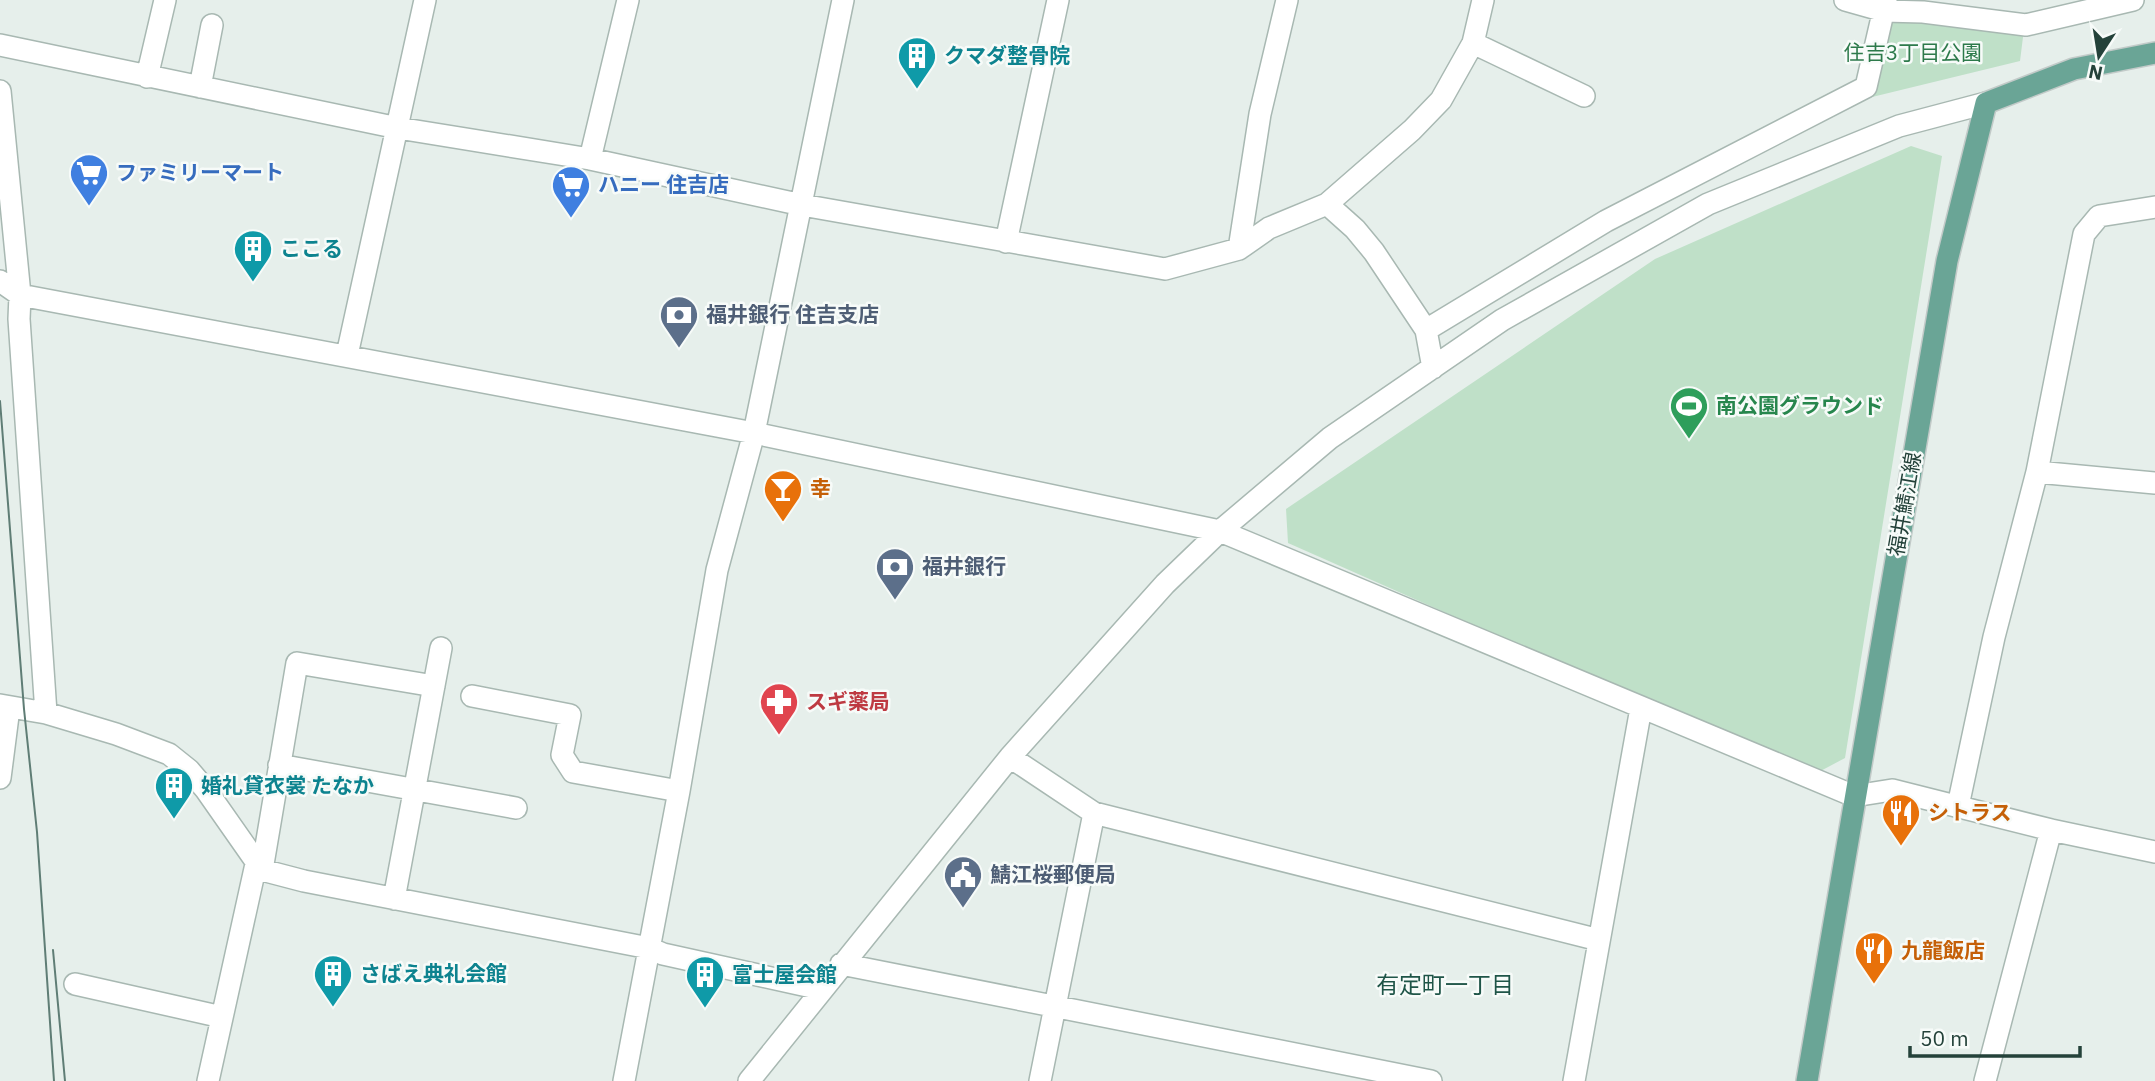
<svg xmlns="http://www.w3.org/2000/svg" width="2155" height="1081" font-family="'IBM Plex Sans','Noto Sans JP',sans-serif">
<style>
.green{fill:#bfe0c8}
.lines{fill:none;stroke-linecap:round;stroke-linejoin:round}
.minor-casing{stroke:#a8b8b2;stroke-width:24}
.major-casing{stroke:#c2cac8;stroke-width:24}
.minor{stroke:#fff;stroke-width:21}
.major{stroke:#6aa596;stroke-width:21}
.tram{stroke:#5f7d75;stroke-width:2}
.labels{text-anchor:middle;stroke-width:5;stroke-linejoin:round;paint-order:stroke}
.park-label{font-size:21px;fill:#2d7a4b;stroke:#f7fbf9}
.culture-label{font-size:21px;font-weight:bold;fill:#0d838f;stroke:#f7fbf9;text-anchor:start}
.shop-label{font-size:21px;font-weight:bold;fill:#366cbe;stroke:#f7fbf9;text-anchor:start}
.service-label{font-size:21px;font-weight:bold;fill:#4e5e75;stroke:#f7fbf9;text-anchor:start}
.leisure-label{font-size:21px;font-weight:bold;fill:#27864d;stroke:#f7fbf9;text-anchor:start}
.food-label{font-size:21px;font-weight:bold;fill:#c56008;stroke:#f7fbf9;text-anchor:start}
.street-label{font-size:21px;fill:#24423a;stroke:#f7fbf9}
.health-label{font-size:21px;font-weight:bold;fill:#be3a42;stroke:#f7fbf9;text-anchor:start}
.neighbourhood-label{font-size:23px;fill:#1f5548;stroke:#f7fbf9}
</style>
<rect width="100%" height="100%" fill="#e6efeb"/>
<path class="green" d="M1886 15 2024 29 2020 61 1868 98Z
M1911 146 1942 156 1845 758 1813 775 1288 543 1286 509 1655 259Z"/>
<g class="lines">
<g class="minor-casing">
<path id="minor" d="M1845 0 1884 11 1923 12 2026 25 2133 0
M1473 43 1584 96
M0 45 398 128 590 159 802 205 1165 269 1239 249 1269 228 1327 204 1412 130 1441 100 1473 43 1483 0
M147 77 165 0
M200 87 212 25
M0 91 20 295 19 319 46 713
M590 159 628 0
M1327 204 1355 229 1374 252 1426 330 1433 368
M1006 242 1058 0
M1239 249 1260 114 1287 0
M0 281 20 295 754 433 1220 531 1854 796 1892 790 2051 830 2155 852
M1426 330 1606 221 1866 87 1886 0
M347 355 425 0
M2037 472 2155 483
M472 696 570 715 562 755 573 772 679 791
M0 705 46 713 116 734 169 754 189 770 206 790 262 870 304 881 649 948 663 954 821 989
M1010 757 1094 813 1040 1081
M279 765 516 808
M0 778 9 708
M1958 806 1994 637 2037 472 2084 234 2099 216 2155 207
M1094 813 1599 940
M262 870 297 663 434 686
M394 899 441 648
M841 964 1431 1081
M75 984 222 1017
M208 1081 256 864
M624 1081 679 791 717 570 754 433 843 0
M749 1081 1010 757 1165 584 1220 531 1330 438 1502 320 1708 204 1899 126 1986 103
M1574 1081 1641 708
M1985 1081 2051 830"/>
</g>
<g class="major-casing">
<path id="major" d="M1807 1081 1947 261 1986 103 2074 69 2155 53"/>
</g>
<use href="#minor" class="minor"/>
<use href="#major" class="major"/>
<path class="tram" d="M0 401 24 709 37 832 54 1081
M53 950 65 1081"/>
</g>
<defs>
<g id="building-pin" transform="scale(2.0125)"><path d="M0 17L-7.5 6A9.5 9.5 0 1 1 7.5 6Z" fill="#0f9aa8" stroke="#f7fbf9"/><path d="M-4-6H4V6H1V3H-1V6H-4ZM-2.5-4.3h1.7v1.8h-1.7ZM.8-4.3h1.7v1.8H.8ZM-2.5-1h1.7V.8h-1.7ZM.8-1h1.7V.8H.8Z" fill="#fff"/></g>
<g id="supermarket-pin" transform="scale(2.0125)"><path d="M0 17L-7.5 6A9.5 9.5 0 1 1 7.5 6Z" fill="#3f7fe0" stroke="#f7fbf9"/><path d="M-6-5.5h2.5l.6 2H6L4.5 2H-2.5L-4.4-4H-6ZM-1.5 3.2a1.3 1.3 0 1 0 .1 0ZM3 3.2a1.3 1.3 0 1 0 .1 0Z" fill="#fff"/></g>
<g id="bank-pin" transform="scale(2.0125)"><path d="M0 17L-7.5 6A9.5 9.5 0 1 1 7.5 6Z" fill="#5c6f8a" stroke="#f7fbf9"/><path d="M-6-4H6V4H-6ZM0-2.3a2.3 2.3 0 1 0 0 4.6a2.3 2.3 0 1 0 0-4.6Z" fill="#fff"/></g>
<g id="stadium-pin" transform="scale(2.0125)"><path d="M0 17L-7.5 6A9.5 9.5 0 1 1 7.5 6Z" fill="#2e9e5b" stroke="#f7fbf9"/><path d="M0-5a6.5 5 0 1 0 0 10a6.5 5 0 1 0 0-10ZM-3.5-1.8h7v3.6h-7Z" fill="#fff"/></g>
<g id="bar-pin" transform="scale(2.0125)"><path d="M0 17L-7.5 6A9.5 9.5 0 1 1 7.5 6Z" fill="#e8710a" stroke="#f7fbf9"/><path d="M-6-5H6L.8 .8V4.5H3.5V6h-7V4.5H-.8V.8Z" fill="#fff"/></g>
<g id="pharmacy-pin" transform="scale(2.0125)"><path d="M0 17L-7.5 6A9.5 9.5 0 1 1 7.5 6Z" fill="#e0444e" stroke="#f7fbf9"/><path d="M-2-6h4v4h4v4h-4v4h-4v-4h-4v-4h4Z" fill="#fff"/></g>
<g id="restaurant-pin" transform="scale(2.0125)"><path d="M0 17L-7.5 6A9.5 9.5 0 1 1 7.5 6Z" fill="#e8710a" stroke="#f7fbf9"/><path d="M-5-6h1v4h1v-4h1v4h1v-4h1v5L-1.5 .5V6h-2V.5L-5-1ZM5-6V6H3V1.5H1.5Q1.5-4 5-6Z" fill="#fff"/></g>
<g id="civic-pin" transform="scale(2.0125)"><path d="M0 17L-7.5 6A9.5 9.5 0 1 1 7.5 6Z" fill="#5c6f8a" stroke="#f7fbf9"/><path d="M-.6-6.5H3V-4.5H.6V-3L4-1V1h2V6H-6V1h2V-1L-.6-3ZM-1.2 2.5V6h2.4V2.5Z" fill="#fff"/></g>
</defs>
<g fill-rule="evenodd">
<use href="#building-pin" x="917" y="56"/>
<use href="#supermarket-pin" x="89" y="173"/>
<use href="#supermarket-pin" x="571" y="185"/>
<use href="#building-pin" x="253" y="249"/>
<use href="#bank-pin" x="679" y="315"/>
<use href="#stadium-pin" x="1689" y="406"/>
<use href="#bar-pin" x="783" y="489"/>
<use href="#bank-pin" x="895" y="567"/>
<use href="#pharmacy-pin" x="779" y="702"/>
<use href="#building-pin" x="174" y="786"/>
<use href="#restaurant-pin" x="1901" y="813"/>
<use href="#civic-pin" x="963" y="875"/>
<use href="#restaurant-pin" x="1874" y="951"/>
<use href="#building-pin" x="333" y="974"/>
<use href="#building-pin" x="705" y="975"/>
</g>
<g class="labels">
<g class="park-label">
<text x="1913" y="60">住吉3丁目公園</text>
</g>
<g class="culture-label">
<text x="944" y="63">クマダ整骨院</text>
<text x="280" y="256">ここる</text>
<text x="201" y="793">婚礼貸衣裳 たなか</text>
<text x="360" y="981">さばえ典礼会館</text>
<text x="732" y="982">富士屋会館</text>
</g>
<g class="shop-label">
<text x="116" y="180">ファミリーマート</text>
<text x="598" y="192">ハニー 住吉店</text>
</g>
<g class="service-label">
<text x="706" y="322">福井銀行 住吉支店</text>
<text x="922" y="574">福井銀行</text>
<text x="990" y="882">鯖江桜郵便局</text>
</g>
<g class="leisure-label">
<text x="1716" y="413">南公園グラウンド</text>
</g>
<g class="food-label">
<text x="810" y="496">幸</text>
<text x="1928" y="820">シトラス</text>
<text x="1901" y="958">九龍飯店</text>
</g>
<g class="street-label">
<text transform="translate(1905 504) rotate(-80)" y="7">福井鯖江線</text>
</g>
<g class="health-label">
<text x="806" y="709">スギ薬局</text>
</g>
<g class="neighbourhood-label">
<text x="1445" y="993">有定町一丁目</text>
</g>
</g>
<g transform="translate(2099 56) rotate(192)" stroke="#f7fbf9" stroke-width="5" paint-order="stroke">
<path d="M0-5L12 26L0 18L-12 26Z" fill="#24423a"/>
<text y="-10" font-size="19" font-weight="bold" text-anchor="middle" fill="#24423a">N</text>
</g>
<path d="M1910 1046v10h170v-10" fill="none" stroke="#24423a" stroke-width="3.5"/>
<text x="1920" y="1046" font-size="21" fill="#24423a" stroke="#f7fbf9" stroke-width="5" paint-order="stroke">50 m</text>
</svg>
